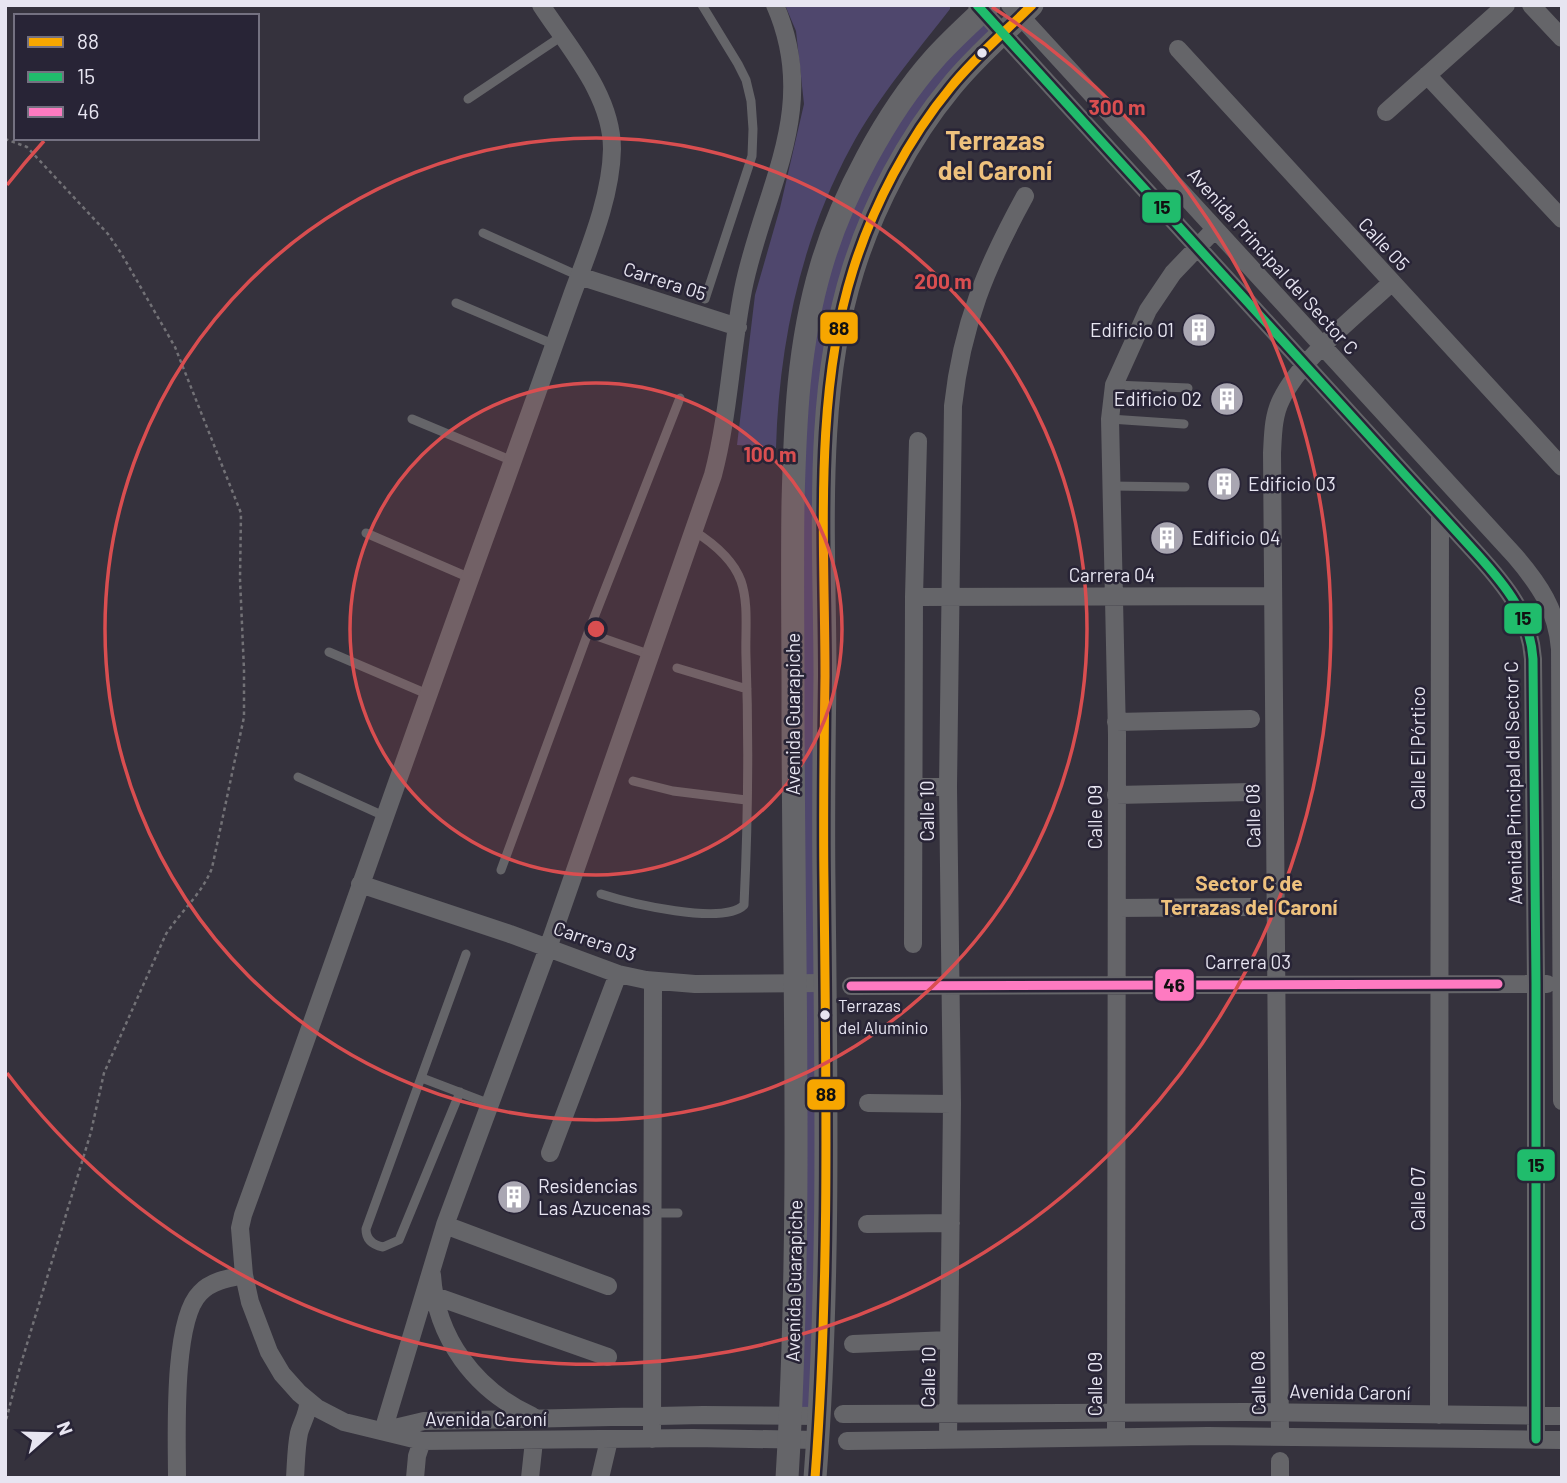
<svg xmlns="http://www.w3.org/2000/svg" width="1567" height="1483" font-family="Barlow,sans-serif">
<style>
.green{fill:#4f476d}
.lines{fill:none;stroke-linecap:round;stroke-linejoin:round}
.path{stroke:#727176;stroke-width:2.5;stroke-dasharray:3.5 3.5;stroke-linecap:butt}
.service{stroke:#656569;stroke-width:9}
.minor{stroke:#656569;stroke-width:18}
.tertiary{stroke:#656569;stroke-width:23}
.bus-1-casing{stroke:#282436;stroke-width:14}
.bus-2-casing{stroke:#282436;stroke-width:14}
.bus-3-casing{stroke:#282436;stroke-width:14}
.bus-1{stroke:#f7a600;stroke-width:9}
.bus-2{stroke:#20bc6c;stroke-width:9}
.bus-3{stroke:#fe7ac1;stroke-width:9}
.ring{fill:none;stroke:#d94e50;stroke-width:3.5}
.bus-dot{fill:#e7e5f1;stroke:#282436;stroke-width:2.5}
.labels{text-anchor:middle;stroke-width:5;stroke-linejoin:round;paint-order:stroke}
.bus-label{font-size:17px;fill:#e7e5f1;stroke:#282436;text-anchor:start}
.street-label{font-size:19px;fill:#e7e5f1;stroke:#282436}
.poi-label{font-size:19px;fill:#e7e5f1;stroke:#282436;text-anchor:start}
.neighbourhood-label{font-size:21px;font-weight:bold;fill:#eec17d;stroke:#282436}
.district-label{font-size:26px;font-weight:bold;fill:#eec17d;stroke:#282436}
.centre{fill:#d94e50;stroke:#282436;stroke-width:3.5}
.ring-label{font-size:21px;text-anchor:middle;font-weight:bold;fill:#d94e50;stroke:#282436;stroke-width:5;stroke-linejoin:round;paint-order:stroke}
.line-badge{stroke:#282436;stroke-width:2.5}
.pale-badge-label{font-size:19px;text-anchor:middle;font-weight:bold;fill:#111}
</style>
<rect width="100%" height="100%" fill="#35323d"/>
<path class="green" d="M785 5H950V9C916 53 878 97 851 147 801 239 779 344 776 448L737 445 755 295 780 208 804 104 796 31Z
M982 11 1002 34 917 135 837 332 820 1416 791 1414 803 340 877 142Z"/>
<g class="lines">
<path class="path" d="M5 139 27 147 108 234 121 253 175 347 241 513 240 579 244 670V717L212 868C202 894 181 911 166 934L104 1073 91 1132 20 1367 5 1424"/>
<path class="service" d="M702 5 738 64 746 80 751 101 753 129 752 156 705 299
M468 99 562 36
M483 233 579 276
M456 303 555 345
M1114 385 1188 388
M412 419 513 461
M1110 419 1184 424
M1111 486 1185 487
M366 533 470 578
M588 633 651 655
M329 652 427 694
M677 668 747 689
M298 777 384 816
M633 781 673 791 746 800
M501 870 588 633 680 398
M601 894C629 903 723 926 744 905 748 822 749 739 746 657 745 633 749 604 741 581 733 559 713 543 694 531
M422 1078 490 1104
M460 1092 399 1240 383 1247C373 1245 366 1240 366 1229L466 954
M653 1213H678"/>
<path class="minor" d="M541 5C569 48 612 95 612 149 611 199 588 251 571 298 548 361 526 425 503 488 414 730 331 973 243 1215L240 1228 244 1275 250 1302 269 1352 282 1374 299 1393 317 1408 344 1422 422 1441 693 1438 818 1440
M977 5 1477 554C1506 586 1530 615 1533 659L1536 984V1439
M1010 5 1515 556C1539 584 1557 610 1560 649L1562 1101
M1531 5 1562 38
M1178 49 1562 467
M1427 75 1562 219
M1386 112 1506 5
M579 276 738 327
M914 597 1272 596
M1116 722 1251 719
M914 787H948
M1116 795 1251 792
M360 884 510 934 618 974 646 980 695 984 825 983
M1117 908 1253 907
M913 944 914 597 918 441
M851 986 1547 984
M868 1103 952 1104
M550 1153 618 974
M867 1224 951 1223
M445 1225 608 1286
M432 1275C436 1338 475 1390 532 1416
M435 1296 608 1357
M853 1344 949 1340
M843 1414 1244 1412 1562 1416
M1439 1415 1440 513
M386 1430 424 1421 703 1415 820 1416
M383 1431 445 1225 548 948 713 475C729 414 731 351 743 290 763 189 821 110 775 5
M1280 1436 1272 453C1273 435 1273 416 1281 400 1301 358 1357 315 1391 283
M1116 1437 1117 735 1110 419 1114 385 1148 310 1173 273 1215 229
M652 1439 653 981
M948 1440 952 1104 948 787 953 406C962 324 986 267 1025 196
M847 1441 1208 1436 1562 1440
M177 1478C177 1437 172 1321 200 1293 211 1281 229 1278 244 1275
M295 1478C296 1463 296 1448 299 1433 302 1422 309 1412 308 1401
M415 1478 417 1456 422 1441
M530 1478 534 1441
M600 1478 609 1440
M1280 1478V1461"/>
<path class="tertiary" d="M787 1478C803 1217 793 955 793 695 793 631 792 567 793 503 795 422 798 345 821 267 841 198 886 113 934 59 951 40 970 23 989 5
M815 1478C830 1280 826 1082 824 884 823 815 824 745 825 676 825 544 813 397 853 270 873 206 908 139 951 87 975 57 1005 32 1032 5"/>
<g class="bus-1-casing">
<path id="bus-1" d="M815 1478C830 1280 826 1082 824 884 823 815 824 745 825 676 825 544 813 397 853 270 873 206 908 139 951 87 975 57 1005 32 1032 5"/>
</g>
<g class="bus-2-casing">
<path id="bus-2" d="M977 5 1477 554C1506 586 1530 615 1533 659L1536 984V1439"/>
</g>
<g class="bus-3-casing">
<path id="bus-3" d="M851 986 1498 984"/>
</g>
<use href="#bus-1" class="bus-1"/>
<use href="#bus-2" class="bus-2"/>
<use href="#bus-3" class="bus-3"/>
</g>
<circle cx="596" cy="629" r="246" fill="#d94e50" fill-opacity=".12"/>
<g class="ring">
<circle cx="596" cy="629" r="246"/>
<circle cx="596" cy="629" r="491"/>
<path d="M7 185A737 737 0 0 1 44 141M992 7A737 737 0 1 1 7 1073"/>
</g>
<defs>
<g id="building-disc" transform="scale(1.75)"><circle r="9.5" fill="#a9a6b2" stroke="#282436"/><path d="M-4-6H4V6H1V3H-1V6H-4ZM-2.5-4.3h1.7v1.8h-1.7ZM.8-4.3h1.7v1.8H.8ZM-2.5-1h1.7V.8h-1.7ZM.8-1h1.7V.8H.8Z" fill="#fff"/></g>
</defs>
<g fill-rule="evenodd">
<use href="#building-disc" x="1199" y="330"/>
<use href="#building-disc" x="1227" y="399"/>
<use href="#building-disc" x="1224" y="484"/>
<use href="#building-disc" x="1167" y="538"/>
<use href="#building-disc" x="514" y="1197"/>
</g>
<g class="bus-dot">
<circle cx="982" cy="53" r="6"/>
<circle cx="825" cy="1015" r="6"/>
</g>
<g class="labels">
<g class="bus-label">
<text x="838" y="1012">Terrazas<tspan x="838" dy="22">del Aluminio</tspan></text>
</g>
<g class="street-label">
<text transform="translate(1384 244) rotate(47)" y="7">Calle 05</text>
<text transform="translate(1273 261) rotate(48)" y="7">Avenida Principal del Sector C</text>
<text transform="translate(665 281) rotate(18)" y="7">Carrera 05</text>
<text x="1112" y="582">Carrera 04</text>
<text transform="translate(793 714) rotate(-90)" y="7">Avenida Guarapiche</text>
<text transform="translate(1418 748) rotate(-90)" y="7">Calle El Pórtico</text>
<text transform="translate(1513 783) rotate(-91)" y="7">Avenida Principal del Sector C</text>
<text transform="translate(927 811) rotate(-90)" y="7">Calle 10</text>
<text transform="translate(1253 816) rotate(-91)" y="7">Calle 08</text>
<text transform="translate(1095 817) rotate(-90)" y="7">Calle 09</text>
<text transform="translate(595 941) rotate(19)" y="7">Carrera 03</text>
<text x="1248" y="969">Carrera 03</text>
<text transform="translate(1418 1199) rotate(-90)" y="7">Calle 07</text>
<text transform="translate(794 1281) rotate(-89)" y="7">Avenida Guarapiche</text>
<text transform="translate(928 1377) rotate(-89)" y="7">Calle 10</text>
<text transform="translate(1258 1383) rotate(-91)" y="7">Calle 08</text>
<text transform="translate(1095 1384) rotate(-90)" y="7">Calle 09</text>
<text transform="translate(1350 1392) rotate(1)" y="7">Avenida Caroní</text>
<text x="486" y="1426">Avenida Caroní</text>
</g>
<g class="poi-label">
<text x="1174" y="337" text-anchor="end">Edificio 01</text>
<text x="1202" y="406" text-anchor="end">Edificio 02</text>
<text x="1248" y="491">Edificio 03</text>
<text x="1192" y="545">Edificio 04</text>
<text x="538" y="1193">Residencias<tspan x="538" dy="22">Las Azucenas</tspan></text>
</g>
<g class="neighbourhood-label">
<text x="1249" y="891">Sector C de<tspan x="1249" dy="24">Terrazas del Caroní</tspan></text>
</g>
<g class="district-label">
<text x="995" y="150">Terrazas<tspan x="995" dy="30">del Caroní</tspan></text>
</g>
</g>
<circle cx="596" cy="629" r="10" class="centre"/>
<g class="ring-label">
<text x="1117" y="115">300 m</text>
<text x="943" y="289">200 m</text>
<text x="770" y="462">100 m</text>
</g>
<g class="line-badge">
<rect x="1141" y="191" width="41" height="33" rx="7" fill="#20bc6c"/>
<rect x="819" y="311" width="40" height="34" rx="7" fill="#f7a600"/>
<rect x="1503" y="602" width="40" height="33" rx="7" fill="#20bc6c"/>
<rect x="1154" y="968" width="41" height="34" rx="7" fill="#fe7ac1"/>
<rect x="806" y="1078" width="40" height="33" rx="7" fill="#f7a600"/>
<rect x="1516" y="1148" width="40" height="34" rx="7" fill="#20bc6c"/>
</g>
<g class="pale-badge-label">
<text x="1162" y="214">15</text>
<text x="839" y="335">88</text>
<text x="1523" y="625">15</text>
<text x="1174" y="992">46</text>
<text x="826" y="1101">88</text>
<text x="1536" y="1172">15</text>
</g>
<rect width="1567" height="1483" fill="none" stroke="#e7e5f1" stroke-width="14"/>
<rect x="14" y="14" width="245" height="126" fill="#282436" stroke="#747181" stroke-width="2"/>
<rect x="28" y="37" width="35" height="10" fill="#f7a600" stroke="#747181" stroke-width="2"/>
<text x="77" y="49" font-size="21" fill="#e7e5f1">88</text>
<rect x="28" y="72" width="35" height="10" fill="#20bc6c" stroke="#747181" stroke-width="2"/>
<text x="77" y="84" font-size="21" fill="#e7e5f1">15</text>
<rect x="28" y="107" width="35" height="10" fill="#fe7ac1" stroke="#747181" stroke-width="2"/>
<text x="77" y="119" font-size="21" fill="#e7e5f1">46</text>
<g transform="translate(49 1434) rotate(70)" stroke="#282436" stroke-width="5" paint-order="stroke">
<path d="M0-5L12 26L0 18L-12 26Z" fill="#e7e5f1"/>
<text y="-10" font-size="19" font-weight="bold" text-anchor="middle" fill="#e7e5f1">N</text>
</g>
</svg>
